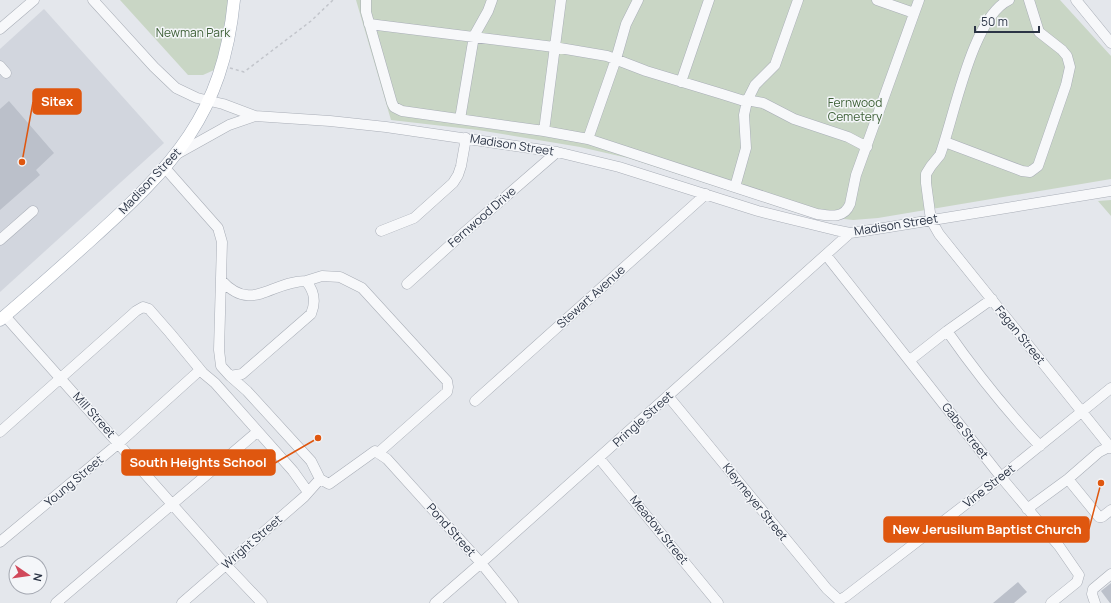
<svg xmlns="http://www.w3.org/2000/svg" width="1111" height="603" font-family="Manrope,sans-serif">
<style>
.built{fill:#d2d6de}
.green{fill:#c9d6c5}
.building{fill:#bbc0ca}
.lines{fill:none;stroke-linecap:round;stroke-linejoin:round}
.minor-casing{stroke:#a9aeb7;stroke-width:11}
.major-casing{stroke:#a3abb8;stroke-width:13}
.path{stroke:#c2c5cb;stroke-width:1.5;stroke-dasharray:3 3;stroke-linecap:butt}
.minor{stroke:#f7f8fa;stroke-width:10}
.major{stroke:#fff;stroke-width:12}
.labels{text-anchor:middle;stroke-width:3;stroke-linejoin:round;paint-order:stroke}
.park-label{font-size:12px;fill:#3f6138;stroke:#f4f6f9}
.street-label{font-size:12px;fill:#2b3445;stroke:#f4f6f9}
.leader{fill:none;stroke:#df570f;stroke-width:1.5}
.callout-dot{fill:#df570f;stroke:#f4f6f9;stroke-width:1.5}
.callout{fill:#df570f;stroke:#df570f;stroke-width:1.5}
.callout-label{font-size:13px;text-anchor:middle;font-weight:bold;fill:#fff}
</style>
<rect width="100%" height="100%" fill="#e4e7ec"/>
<path class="built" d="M44 9 164 143 0 292V49Z"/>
<path class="green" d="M120 0H229L223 66 203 75H188Z
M356 0H1060L1111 56V179L878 218 853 220 801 214 628 158 580 147 478 130 391 120Z
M1111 200V216L1098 201Z"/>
<path class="building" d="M9 101 54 153 36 170 40 175 0 210V109Z
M1018 582 1027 592 1014 603H993Z
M1111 583V603H1110L1101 591Z"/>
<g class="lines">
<g class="minor-casing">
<path id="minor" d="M93 0 154 67 176 88 197 98 223 104 255 116 330 121 386 127 557 152 619 167 758 211 835 230 850 233 877 229 1111 191
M366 0V12L392 103 394 107 402 111 544 131 588 139 817 214C830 216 844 219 850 204L856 175 919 0
M877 0 914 13
M1009 0C972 17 954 118 940 155L931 166 926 174V183L931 220 939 234 1111 448
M1076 0 1111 43
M369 24 554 47 607 56 646 71 722 94 741 100 752 101 763 103 794 119 848 137 867 147
M0 29 34 0
M0 66 6 73
M681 82 709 0
M460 119 474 36 488 11 492 0
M544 131 561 0
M588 139 616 59 626 24 638 0
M945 142 1022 171 1030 172 1038 166 1066 85 1070 67 1067 56 1062 50 1039 32 1029 0
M177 154 229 125 255 116
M165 168 218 228 222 242 219 350 221 366 230 376 242 374 311 314C316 302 315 292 306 281 271 281 252 314 221 280
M735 187 746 148 744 115 747 101 755 85 775 65 798 0
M381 231 414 218 453 183 458 175 461 166 466 138
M0 240 33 211
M826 255 1001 477 1059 546 1079 575 1077 582 1051 603
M306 281 322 276 340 277 362 288 447 381 448 387 447 392 378 453
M407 284 459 237 557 152
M5 316 226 565 262 603
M947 331C975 371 1006 410 1040 446
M910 360 947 331 992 299
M230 376 247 391 311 461 320 479 329 484 375 451 387 459 481 563 513 603
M668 396 827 589 839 600 845 597 1001 477 1111 388
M475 401 706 194
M0 432 136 311 143 307 149 309 170 333 203 373 215 383 293 471 308 492
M599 458 718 603
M1068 479 1099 517H1102L1111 510
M1027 509 1068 479 1099 452 1111 446
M0 542 119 443 200 370
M56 603 257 432
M182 603 304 497 320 479
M435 603 481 563 850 233
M1095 603 1092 594 1093 589 1111 574"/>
</g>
<g class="major-casing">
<path id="major" d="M0 320C31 294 61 267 91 240 173 166 223 115 234 0"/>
</g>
<path class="path" d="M230 68 244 72 311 21 333 0"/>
<use href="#minor" class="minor"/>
<use href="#major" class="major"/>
</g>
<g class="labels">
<g class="park-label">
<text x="193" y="37">Newman Park</text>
<text x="855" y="107">Fernwood<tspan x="855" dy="14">Cemetery</tspan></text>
</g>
<g class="street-label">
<text transform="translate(512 145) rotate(9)" y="4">Madison Street</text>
<text transform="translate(150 181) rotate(-47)" y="4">Madison Street</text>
<text transform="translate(482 217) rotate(-41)" y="4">Fernwood Drive</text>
<text transform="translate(896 225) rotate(-9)" y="4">Madison Street</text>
<text transform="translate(591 297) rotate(-42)" y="4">Stewart Avenue</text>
<text transform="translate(1020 335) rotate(51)" y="4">Fagan Street</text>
<text transform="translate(94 415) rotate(48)" y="4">Mill Street</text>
<text transform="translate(643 419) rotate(-42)" y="4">Pringle Street</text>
<text transform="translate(965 431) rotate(52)" y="4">Gabe Street</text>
<text transform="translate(74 481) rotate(-40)" y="4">Young Street</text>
<text transform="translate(989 486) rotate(-38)" y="4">Vine Street</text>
<text transform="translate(755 502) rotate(51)" y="4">Kleymeyer Street</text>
<text transform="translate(451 530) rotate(48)" y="4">Pond Street</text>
<text transform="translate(659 530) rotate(51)" y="4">Meadow Street</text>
<text transform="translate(252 542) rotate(-41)" y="4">Wright Street</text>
</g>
</g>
<path class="leader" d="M22 162L33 102M318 438L275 463M1101 483L1089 529"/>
<g class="callout-dot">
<circle cx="22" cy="162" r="4"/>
<circle cx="318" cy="438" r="4"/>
<circle cx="1101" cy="483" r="4"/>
</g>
<g class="callout">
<rect x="33" y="89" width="48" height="25" rx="4"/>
<rect x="122" y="450" width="153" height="25" rx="4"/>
<rect x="884" y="517" width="205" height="25" rx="4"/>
</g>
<g class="callout-label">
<text x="57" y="106">Sitex</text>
<text x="198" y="467">South Heights School</text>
<text x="987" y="534">New Jerusilum Baptist Church</text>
</g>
<g transform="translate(28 575) rotate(103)"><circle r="19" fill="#f4f6f9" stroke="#a4a8b1"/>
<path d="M0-3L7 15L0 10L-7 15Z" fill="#d1495b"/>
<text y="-6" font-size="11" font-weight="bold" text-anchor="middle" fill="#2b3445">N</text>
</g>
<path d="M975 26v6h64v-6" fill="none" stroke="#2b3445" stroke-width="2"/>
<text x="981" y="26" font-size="12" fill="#2b3445" stroke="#f4f6f9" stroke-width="3" paint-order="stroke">50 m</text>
</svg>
